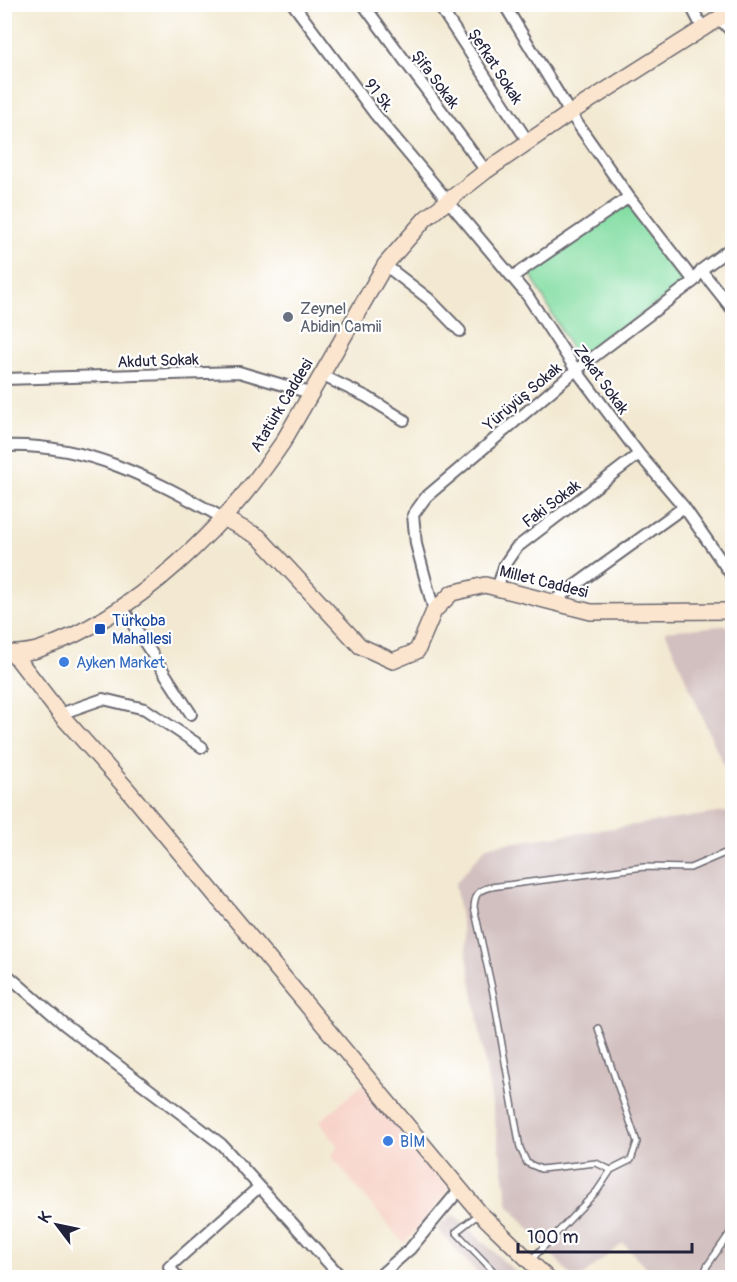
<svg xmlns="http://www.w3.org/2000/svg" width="737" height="1282" font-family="Pangolin,sans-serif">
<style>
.built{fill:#f7d1c6}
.industrial{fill:#d2bfbf}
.green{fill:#85dea4;stroke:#548070;stroke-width:1.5}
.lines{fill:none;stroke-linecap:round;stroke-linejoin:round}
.lane-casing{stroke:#6b6870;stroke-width:8}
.street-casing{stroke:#6b6870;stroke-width:14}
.secondary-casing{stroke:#6b6870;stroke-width:18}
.lane{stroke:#fff;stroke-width:5}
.street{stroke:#fff;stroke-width:10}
.secondary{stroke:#fbe5cf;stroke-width:15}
.worship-dot{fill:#6b7280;stroke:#fff;stroke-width:2}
.transit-dot{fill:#1a4fb4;stroke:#fff;stroke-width:2}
.shop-dot{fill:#3f7fe0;stroke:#fff;stroke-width:2}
.labels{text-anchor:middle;stroke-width:4.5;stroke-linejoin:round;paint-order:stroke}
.street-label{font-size:16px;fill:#22223b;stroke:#fff}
.worship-label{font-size:16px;fill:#5b616d;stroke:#fff;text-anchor:start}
.transit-label{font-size:16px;fill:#164399;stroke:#fff;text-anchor:start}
.shop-label{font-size:16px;fill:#366cbe;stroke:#fff;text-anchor:start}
</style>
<rect width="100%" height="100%" fill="#fff"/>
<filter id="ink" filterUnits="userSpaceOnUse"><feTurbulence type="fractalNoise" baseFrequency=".0167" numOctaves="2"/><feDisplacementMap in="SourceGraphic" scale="12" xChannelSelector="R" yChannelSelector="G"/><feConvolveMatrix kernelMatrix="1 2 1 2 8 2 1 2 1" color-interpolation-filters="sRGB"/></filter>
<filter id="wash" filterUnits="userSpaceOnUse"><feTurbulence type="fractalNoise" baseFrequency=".008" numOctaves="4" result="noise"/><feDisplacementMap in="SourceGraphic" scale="24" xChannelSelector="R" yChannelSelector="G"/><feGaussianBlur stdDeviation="1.35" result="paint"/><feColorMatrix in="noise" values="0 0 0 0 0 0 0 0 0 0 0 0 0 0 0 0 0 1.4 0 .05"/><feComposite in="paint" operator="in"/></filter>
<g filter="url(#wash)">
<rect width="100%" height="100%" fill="#f3e9d2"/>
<path class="built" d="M364 1083 450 1191 404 1244 331 1156 338 1146 319 1122Z"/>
<path class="industrial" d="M732 625V785L665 631Z
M732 811V1277H655L623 1243 581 1277H572L509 1206 455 884 487 846Z
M453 1214 521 1277H481L436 1228Z"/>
<path class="green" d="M629 202 684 284 577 360 529 271Z"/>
</g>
<g filter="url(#ink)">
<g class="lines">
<g class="lane-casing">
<path id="lane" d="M4 796H5
M611 1170 596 1163 541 1169 527 1163 520 1148 493 993 474 907C475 894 478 890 491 887L644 867 690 868 732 850
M479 1214 456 1232 500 1278
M531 1260 597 1191 611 1170 631 1160 637 1142 598 1028
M703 1278 707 1266 732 1230"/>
</g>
<g class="street-casing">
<path id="street" d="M293 4 375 114 527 295 576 370 639 454 684 507 732 576
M363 4 486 171
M438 4 529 143
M504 4 570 113 629 197 694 281
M690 4 703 29
M719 18 732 32
M385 265 429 299 460 331
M701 270 732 309
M512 277 629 197
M321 375 367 397 404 420
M4 379 239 372 310 393
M4 446C88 443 152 479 223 518
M497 589 505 564 516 548 639 454
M552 602 684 507
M123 609 191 714
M434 611 416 544 413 515 426 497 576 370 694 281 701 270 732 247
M60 714 103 699 145 709 202 747
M4 972 65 1025 221 1144 342 1278
M178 1278 169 1267 259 1187
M377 1278 410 1249 460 1189"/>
</g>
<g class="secondary-casing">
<path id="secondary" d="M223 518 259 537 360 646 393 661 417 651 434 611 452 593 485 585 591 612 732 611
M13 653 60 714 127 789 480 1213 547 1278
M4 654C16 653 29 653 40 649 135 617 228 524 283 442L385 265 426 218 486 171 570 113 732 10"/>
</g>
<use href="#lane" class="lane"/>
<use href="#street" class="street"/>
<use href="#secondary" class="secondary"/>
</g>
</g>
<circle class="worship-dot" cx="288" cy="317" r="6"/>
<rect class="transit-dot" x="94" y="623" width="12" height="12" rx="3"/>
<g class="shop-dot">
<circle cx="64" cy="662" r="6"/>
<circle cx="388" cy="1141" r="6"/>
</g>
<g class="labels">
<g class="street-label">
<text transform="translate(496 66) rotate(57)" y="6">Şefkat Sokak</text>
<text transform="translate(436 79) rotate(53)" y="6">Şifa Sokak</text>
<text transform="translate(380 95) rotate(52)" y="6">91 Sk.</text>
<text transform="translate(158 360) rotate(-2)" y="6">Akdut Sokak</text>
<text transform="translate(602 379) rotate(54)" y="6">Zekat Sokak</text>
<text transform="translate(522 396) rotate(-40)" y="6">Yürüyüş Sokak</text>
<text transform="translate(281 405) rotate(-59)" y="6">Atatürk Caddesi</text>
<text transform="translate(551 503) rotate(-37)" y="6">Faki Sokak</text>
<text transform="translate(544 581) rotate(14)" y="6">Millet Caddesi</text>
</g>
<g class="worship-label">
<text x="300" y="314">Zeynel<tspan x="300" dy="18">Abidin Camii</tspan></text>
</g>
<g class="transit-label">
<text x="112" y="626">Türkoba<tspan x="112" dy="18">Mahallesi</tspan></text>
</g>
<g class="shop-label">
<text x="76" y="668">Ayken Market</text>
<text x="400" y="1147">BİM</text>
</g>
</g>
<rect width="737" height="1282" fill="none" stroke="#fff" stroke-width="24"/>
<g transform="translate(57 1225) rotate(302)" stroke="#ffffff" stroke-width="4.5" paint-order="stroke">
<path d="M0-4.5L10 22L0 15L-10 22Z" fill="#22223b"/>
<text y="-9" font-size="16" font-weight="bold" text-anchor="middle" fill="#22223b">K</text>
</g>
<path d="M518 1243v9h174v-9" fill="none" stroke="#22223b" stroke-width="3"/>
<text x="527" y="1243" font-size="18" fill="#22223b" stroke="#ffffff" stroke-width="4.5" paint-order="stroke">100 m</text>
</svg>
